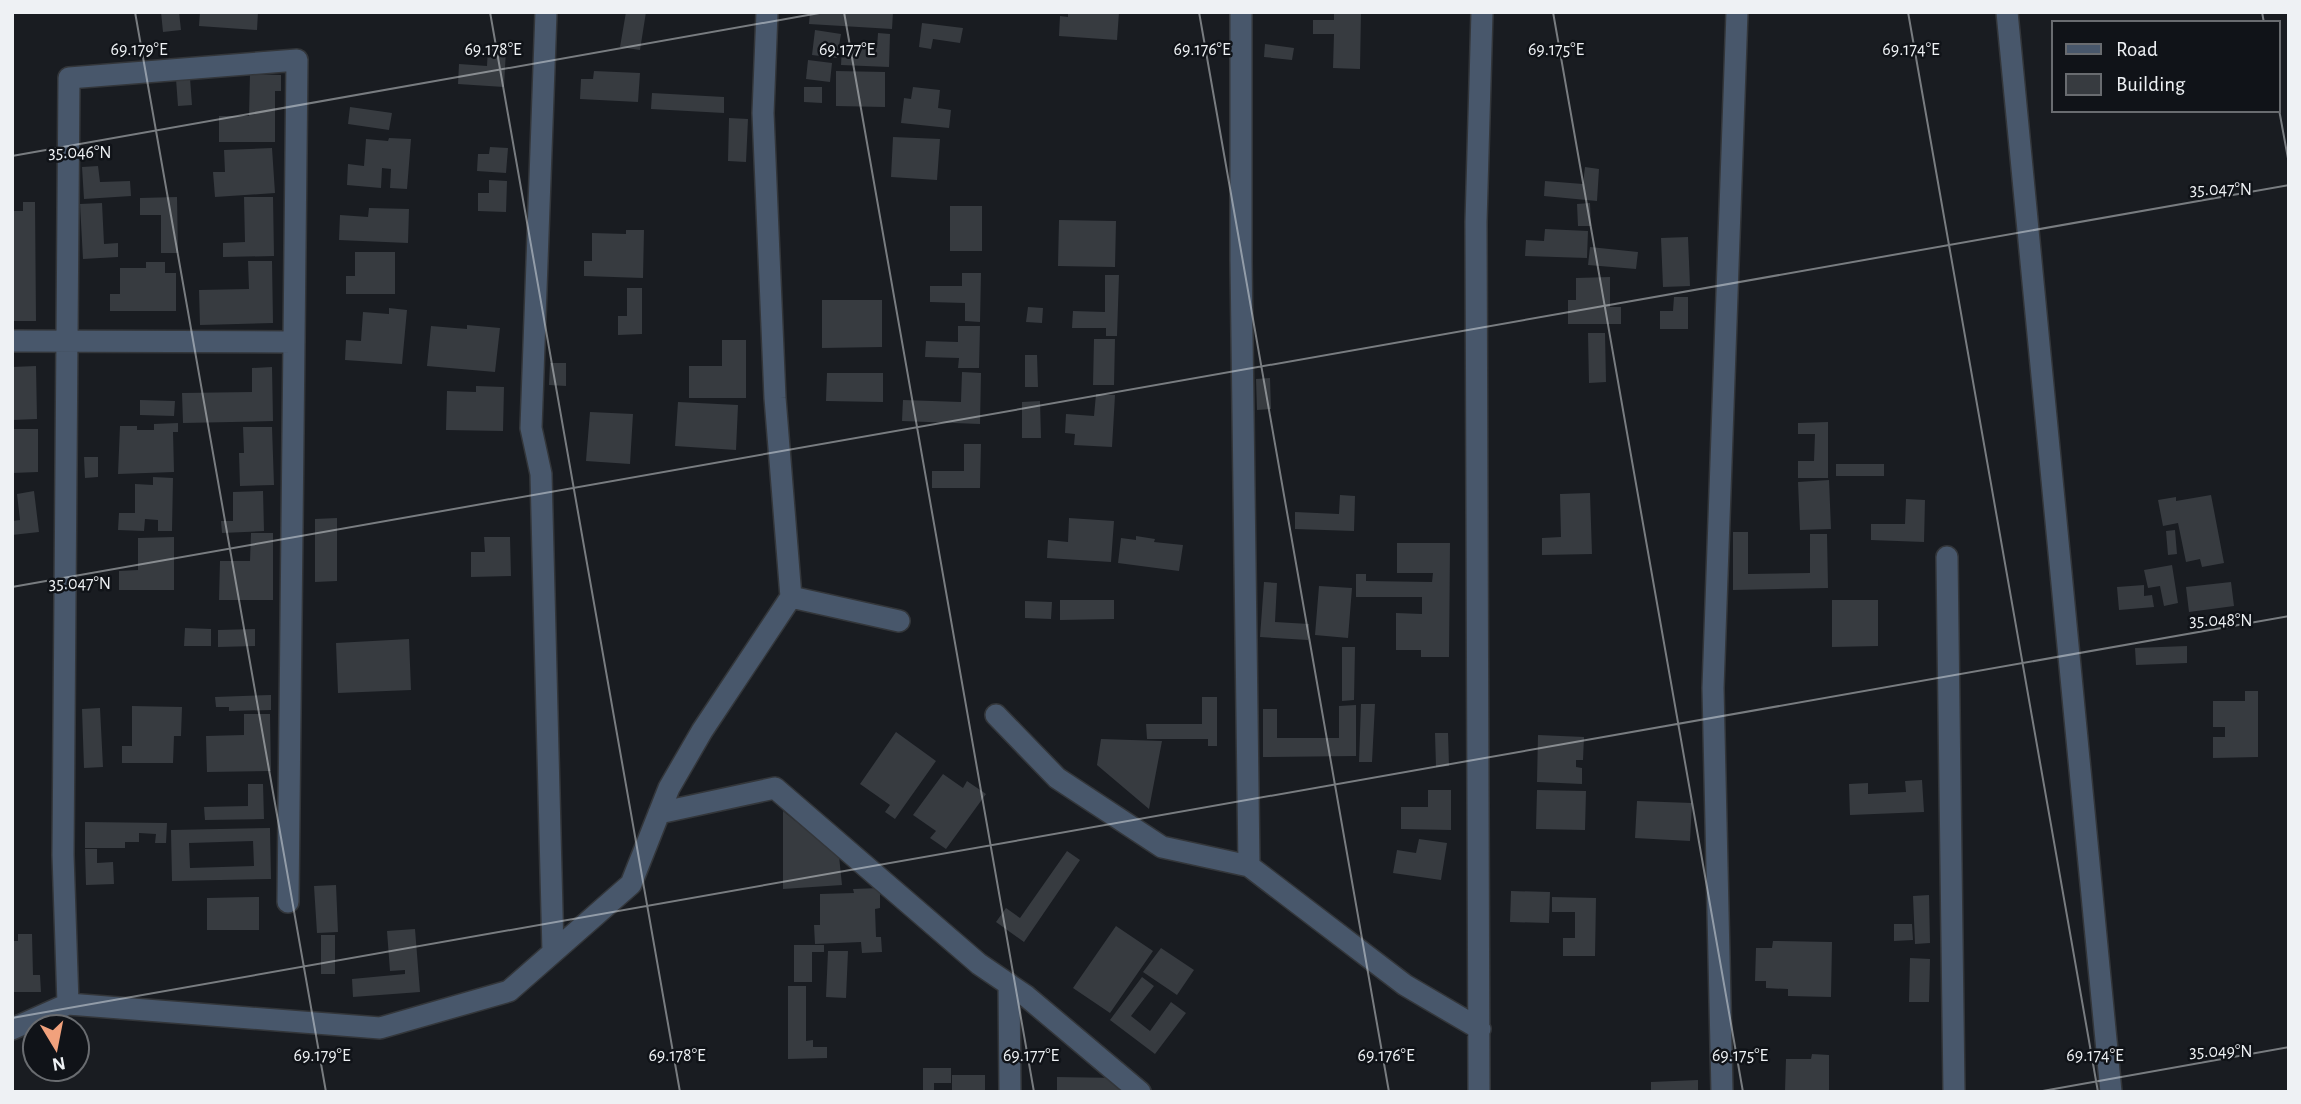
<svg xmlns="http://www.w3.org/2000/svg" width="2301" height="1104" font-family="'Alegreya Sans',sans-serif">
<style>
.building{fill:#373b40;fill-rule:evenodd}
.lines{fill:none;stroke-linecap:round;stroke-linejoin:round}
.street-casing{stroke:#33363a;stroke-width:24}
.street{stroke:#48576b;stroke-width:21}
.ticks{fill:none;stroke:#eef1f4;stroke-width:2;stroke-opacity:0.45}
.ticks-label{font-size:18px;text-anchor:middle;fill:#eef1f4;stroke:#101318;stroke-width:5;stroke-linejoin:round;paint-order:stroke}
</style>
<rect width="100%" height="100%" fill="#191c21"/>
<path class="building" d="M161 12H179L181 30 163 32Z
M200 12H258L257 30 199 26Z
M626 12H646L640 50 620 47Z
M810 12H893L892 29 809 24Z
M1068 12H1119L1117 40 1059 36 1060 16 1068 17Z
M1334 12H1361L1360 69 1333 68 1334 34H1313V20H1334Z
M922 23 963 28 960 43 933 39 931 49 919 47Z
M815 30 841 34 837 58 812 55Z
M878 33 890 34 889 67 841 65 842 47 877 48Z
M1265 44 1294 48 1292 60 1264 57Z
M488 47 506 49 504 87 458 84 459 64 487 66Z
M808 60 832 63 830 82 806 79Z
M594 71 640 73 638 102 580 99 581 79H593Z
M836 71 885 72V107L836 106Z
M250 74 281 75V91H275V142H219V116H249Z
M190 78 192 105 178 106 176 79Z
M804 87H822V103L804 102Z
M913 87 940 90 938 108 951 110 949 128 901 123 904 98 911 99Z
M652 93 724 97V113L651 109Z
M350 107 392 113 389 130 348 124Z
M729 118 748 119 746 162 728 161Z
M893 137 940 139 937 180 891 177Z
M389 138 411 139 407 189 390 188 391 169 382 168 381 188 347 185 348 164 364 166 366 139 388 141Z
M490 147 508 148 506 173 477 171 478 154H489Z
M272 148 275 193 215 197 213 172H225L224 150Z
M98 166 100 182 130 181 131 196 84 199 82 167Z
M1585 167 1599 169 1597 201 1544 196 1545 181 1583 184Z
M489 180 507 181 506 212 478 211V193H489Z
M177 197 178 253H161V215H140V198Z
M244 197H273L274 256 223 257V243L245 242Z
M23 202H35L36 321H12V211H23Z
M102 203 104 244 118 243V257L83 259 80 204Z
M1590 203 1591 226H1578L1577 204Z
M950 206H982V251H950Z
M369 208 409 209 408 243 339 240 340 215 368 217Z
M1059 220 1116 221 1115 267 1058 266Z
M1545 229 1588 231 1587 258 1525 256 1526 240 1544 241Z
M626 230H644L643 278 584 276V261H592V233L626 234Z
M1688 237 1690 286 1663 287 1661 238Z
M1590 247 1638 252 1636 269 1588 265Z
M355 252H395V294H346V276H355Z
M248 261H272L273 323 200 325 199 290 249 289Z
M146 262H165V273H176V311H110V294H120V268H146Z
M962 273H981L980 322 965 321V303L930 302V286H962Z
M1105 275H1119L1117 336H1106V328H1072L1073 311 1105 312Z
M1610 277V307H1621V324H1568V300H1576V278Z
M627 288H642V334L618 335V316H627Z
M1674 297H1688V329H1660V311H1673Z
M822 300H882V347L822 348Z
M1028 307 1043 308 1042 323 1026 322Z
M389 308 407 310 402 364 345 360 346 340 361 341 363 312 389 314Z
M467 325 500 328 495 372 427 366 431 326 467 329Z
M958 326H980L979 368H958L959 358 925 357 926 341 958 342Z
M1588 333H1605L1606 382 1589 383Z
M1094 339H1115L1114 385H1093Z
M722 340H746V398H689V366H722Z
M1025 355H1037L1038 387H1025Z
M550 363H566V386L549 385Z
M36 366 37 419 12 420V367Z
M272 367 273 421 183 423 182 393 252 392V368Z
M962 372 981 373 980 424 902 421 903 400 961 402Z
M827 373H883V402L826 401Z
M1270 378 1271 409 1257 410 1256 379Z
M476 386 504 387 503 431 446 430 447 391 476 392Z
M1096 394 1115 395 1112 447 1074 445 1075 434 1065 433 1066 414 1094 416Z
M140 400 175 401 174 416 140 415Z
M1040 401 1041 438H1022V402Z
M678 402 738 405 736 450 675 446Z
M590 412 633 414 630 464 586 461Z
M1828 422V478H1798V461H1814L1815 434H1798V423Z
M178 423V432H173L174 472 118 474 120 426H137V430H154V424Z
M243 427H272L274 485 240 486 239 453H244Z
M12 429H38V472L12 473Z
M964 444H981L980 488H932V471H964Z
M84 457H98V477L85 478Z
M1836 464H1884V476H1836Z
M153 477 173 478 172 531H158V520L145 519 144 531 118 530 119 513H135V484L153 485Z
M1829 480 1831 529 1800 530 1798 482Z
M34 491 39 532 12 535V521L20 520 17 494Z
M263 491 264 531 222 533 221 521H233V492Z
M1590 493 1592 554 1542 555V538L1561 537 1560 494Z
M1340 495 1355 496 1354 531 1295 529V512L1339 514Z
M2211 495 2224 563 2202 567 2200 559 2186 562 2178 523 2163 526 2158 500 2176 497V501Z
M1906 499 1925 500 1924 542 1871 540V524H1905Z
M337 518V581L315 582V519Z
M1069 518 1114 521 1111 562 1047 558 1048 540 1068 542Z
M2175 530 2177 554 2168 555 2166 531Z
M1733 532H1748V574L1810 573V534H1827L1828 588 1733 590Z
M251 533H273V600H219L220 561H250Z
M1136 536 1155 539 1154 542 1183 545 1179 571 1118 563 1121 538 1136 540Z
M174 537V590H119V571L138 570V538Z
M484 537H510L511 576 471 577V552H485Z
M1397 543H1450L1449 657H1421V650H1396V613L1422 614V597H1356V574H1366V581L1432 582 1433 573H1397Z
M2172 565 2178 603 2164 606 2160 586 2148 588 2144 570Z
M1264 582 1277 583 1275 622 1309 624 1308 640 1260 637Z
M2231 582 2234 606 2189 612 2186 587Z
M2144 585V596L2152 595 2154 607 2119 610 2117 587Z
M1319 586 1352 588 1348 638 1315 635Z
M1060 600H1114V619L1060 620Z
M1832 600H1878V646L1832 647Z
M1025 601 1052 602 1051 619 1025 618Z
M185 628 211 629V646H184Z
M255 629V646L218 647V630Z
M409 639 411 690 338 693 336 643Z
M2187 646V663L2136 665 2135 648Z
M1342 647H1355L1354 700 1342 701Z
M2245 691H2258V757L2213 758V737H2225V727H2213V701H2245Z
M271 695V710L229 711V707H216L215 697Z
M1202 697H1217V746H1208V739H1147L1146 724H1202Z
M1361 704H1375L1372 762H1359Z
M1356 705V756L1263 757V709H1277V738H1339V706Z
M132 706 182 707 181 736H174L173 763H122V746H132Z
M100 708 103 767 84 768 82 709Z
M244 714H270L271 771 207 772 206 736 244 735Z
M896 732 936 761 895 819 885 812 890 805 860 784Z
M1435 733H1448L1449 766 1436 767Z
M1538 735 1584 737 1583 760H1576V767L1582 768V784L1537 782Z
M1101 739 1162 741 1149 809 1097 765Z
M943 774 963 788 967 781 986 794 946 849 930 838 936 831 913 815Z
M1922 780 1924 812 1850 815 1849 784 1868 783V794L1906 792 1905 781Z
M248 784H263L264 819 205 820 204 807 248 806Z
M1428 790H1451V830L1401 829V807H1428Z
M1537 790 1586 791 1585 830 1536 829Z
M1637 801 1692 803 1690 841 1635 838Z
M783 811 839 856 842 885 783 889Z
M85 822 167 823 166 843H155L156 834 139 833V842H125V848H85Z
M270 828 271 879 172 881 171 830ZM253 841 254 866 190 868 189 843Z
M1419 839 1447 843 1441 880 1393 873 1397 850 1416 853Z
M85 849H97V863L113 862 114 884 86 885Z
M1067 851 1080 860 1024 942 996 922 1006 908 1020 918Z
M336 885 338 932 317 933 314 886Z
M880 888V908L875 909 876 937H881L882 952 862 953 861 942 815 944 814 925H820V894L854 893 853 889Z
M1511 891 1550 892 1549 923 1510 922Z
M1929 895 1930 943 1915 944 1913 896Z
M259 897V930H207V898Z
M1552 897 1596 898 1595 956H1563V938H1575V912H1552Z
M1894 924H1912L1913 940 1894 941Z
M1116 926 1153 951 1110 1013 1073 988Z
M415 929 420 992 353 997 352 979 405 974V970L390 971 387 931Z
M18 934H32L33 975H40L41 992H12V941H18Z
M321 935H335V974H321Z
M1773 941 1832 942 1831 997 1788 996V989L1766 988V981H1755L1756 948H1772Z
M794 945H824V952H812V982H794Z
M1161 948 1194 970 1177 995 1143 972Z
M828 951H848L846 998 826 997Z
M1910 958 1930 959 1929 1002H1909Z
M1142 977 1154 986 1131 1016 1150 1031 1171 1002 1186 1013 1155 1054 1110 1020Z
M788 986H806V1041L813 1040V1047H827V1058L788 1059Z
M1812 1054 1829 1055V1092L1785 1091 1786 1059H1811Z
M923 1068H951V1083H934V1092H923Z
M952 1075H985V1092H952Z
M1057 1077 1120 1078V1092H1057Z
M1698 1080V1092H1651V1082Z"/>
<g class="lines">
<g class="street-casing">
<path id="street" d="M546 12 531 428 541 474 553 952
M767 12 763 113 775 398 791 597
M1241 12V261L1249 866
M2007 12 2111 1092
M12 341 294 342
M1947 557 1954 1092
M996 715 1057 778 1162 847 1249 866 1405 985 1480 1029
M659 813 775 788 979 964 1026 996 1140 1092
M1009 984 1010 1092
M68 1004 63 855 69 78 297 60 288 902
M12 1029 68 1004 380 1028 509 991 631 884 669 788 702 731 791 597 899 621
M1479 1092 1476 222 1482 12
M1722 1092 1713 688 1737 12"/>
</g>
<use href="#street" class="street"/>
</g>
<path class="ticks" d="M135 12 326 1092M490 12 680 1092M844 12 1034 1092M1199 12 1389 1092M1553 12 1743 1092M1908 12 2098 1092M2262 12 2264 23M2278 104 2289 164M12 156 825 12M12 587 2289 185M12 1018 2289 616M2037 1092 2289 1047"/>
<g class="ticks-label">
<text x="139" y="55">69.179°E</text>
<text x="493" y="55">69.178°E</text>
<text x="847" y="55">69.177°E</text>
<text x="1202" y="55">69.176°E</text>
<text x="1556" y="55">69.175°E</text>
<text x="1911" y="55">69.174°E</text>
<text x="80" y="158">35.046°N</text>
<text x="2221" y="195">35.047°N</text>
<text x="80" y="589">35.047°N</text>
<text x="2221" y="626">35.048°N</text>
<text x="2221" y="1057">35.049°N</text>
<text x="322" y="1061">69.179°E</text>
<text x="677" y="1061">69.178°E</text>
<text x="1031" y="1061">69.177°E</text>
<text x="1386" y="1061">69.176°E</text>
<text x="1740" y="1061">69.175°E</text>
<text x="2095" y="1061">69.174°E</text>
</g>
<rect width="2301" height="1104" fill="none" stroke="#eef1f4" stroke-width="28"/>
<rect x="2052" y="21" width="228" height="91" fill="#101318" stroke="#696c70" stroke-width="2"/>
<rect x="2066" y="44" width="35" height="10" fill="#48576b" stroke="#696c70" stroke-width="2"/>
<text x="2116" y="56" font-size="21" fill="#eef1f4">Road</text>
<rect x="2066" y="74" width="35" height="21" fill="#373b40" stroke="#696c70" stroke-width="2"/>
<text x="2116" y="91" font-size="21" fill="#eef1f4">Building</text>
<g transform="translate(56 1048) rotate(170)"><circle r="33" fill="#101318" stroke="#696c70" stroke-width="2"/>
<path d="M0-5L12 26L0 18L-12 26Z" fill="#f1a17c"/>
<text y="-10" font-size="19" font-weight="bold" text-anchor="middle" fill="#eef1f4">N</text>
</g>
</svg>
